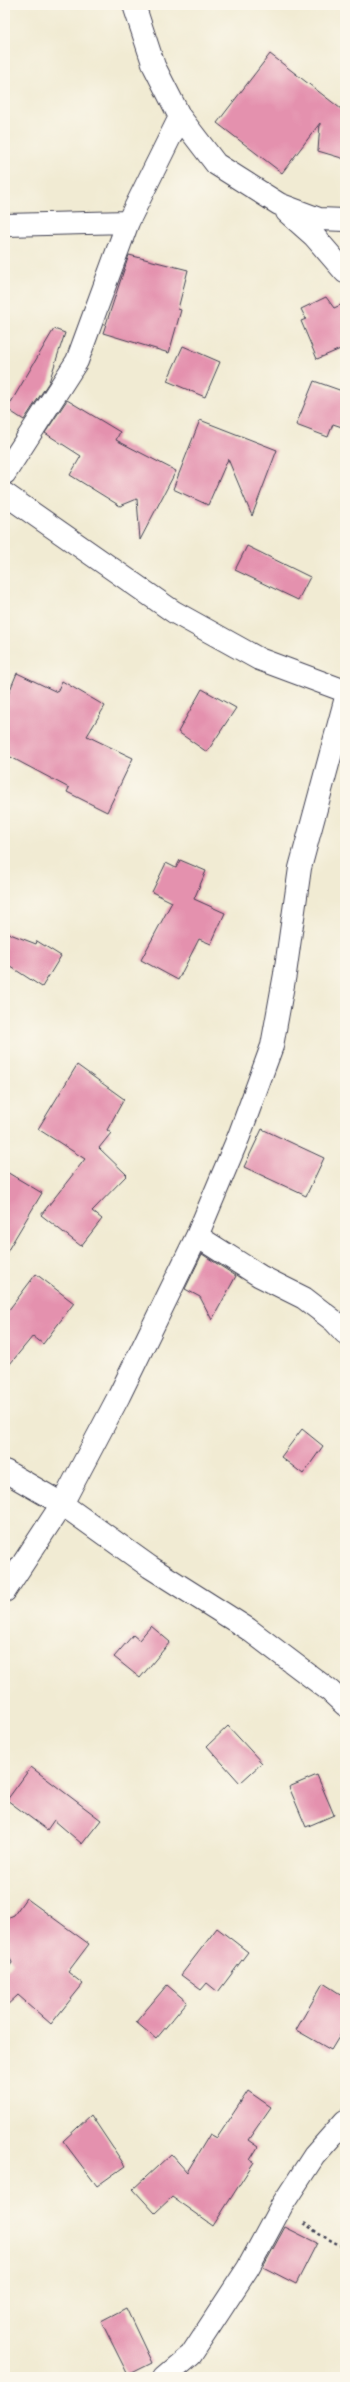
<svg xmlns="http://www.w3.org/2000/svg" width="350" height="2382" font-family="Itim,sans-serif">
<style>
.building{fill:#e491ae}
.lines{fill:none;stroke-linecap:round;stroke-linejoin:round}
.minor-casing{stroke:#414052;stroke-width:24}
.path{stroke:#414052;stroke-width:2.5;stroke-dasharray:3 3;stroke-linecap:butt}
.minor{stroke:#fff;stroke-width:22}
</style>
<rect width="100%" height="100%" fill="#fbf7ec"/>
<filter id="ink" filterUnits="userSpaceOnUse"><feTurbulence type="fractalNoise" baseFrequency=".025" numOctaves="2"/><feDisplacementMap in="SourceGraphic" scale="8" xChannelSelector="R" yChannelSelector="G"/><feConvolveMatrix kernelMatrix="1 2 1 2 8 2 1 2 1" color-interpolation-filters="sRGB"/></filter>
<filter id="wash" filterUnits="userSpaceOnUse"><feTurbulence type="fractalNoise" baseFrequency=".012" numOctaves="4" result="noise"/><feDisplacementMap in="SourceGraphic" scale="16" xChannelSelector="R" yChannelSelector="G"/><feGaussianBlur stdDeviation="0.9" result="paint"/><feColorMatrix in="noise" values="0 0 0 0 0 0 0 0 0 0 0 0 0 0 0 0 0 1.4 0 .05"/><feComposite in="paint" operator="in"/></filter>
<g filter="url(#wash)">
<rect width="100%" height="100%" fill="#f1ebd3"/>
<g id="blocks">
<path class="building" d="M270 54 345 112V159L318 151 320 123 282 173 217 123Z
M129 255 188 270 178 309 181 310 169 353 103 333Z
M326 297 334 308 345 303V347L317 359 301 321 306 319 301 309Z
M54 329 65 333 49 382 24 420 7 409Z
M183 346 220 362 205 397 167 381Z
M314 381 345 392V428L333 424 328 437 296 425Z
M67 400 120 432 116 440 176 471 140 540 137 499 120 506 70 475 81 456 45 433Z
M200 420 277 450 252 516 228 459 208 505 173 489Z
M247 546 310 577 298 600 235 570Z
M17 673 57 692 62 681 105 706 87 736 133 758 107 812 67 792 69 788 5 754V702Z
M202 689 236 708 207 752 178 732Z
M180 860 206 871 194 899 225 913 211 944 199 939 178 980 141 960 172 902 152 892 166 863 176 868Z
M5 932 36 944 37 941 61 956 42 987 5 963Z
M77 1065 124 1099 107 1130 111 1133 99 1148 127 1175 92 1211 102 1219 81 1246 41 1215 85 1159 38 1129Z
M262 1129 324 1158 306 1196 244 1167Z
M5 1171 42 1193 5 1255Z
M202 1254 236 1276 212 1320 200 1297 185 1289Z
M36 1274 74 1303 43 1344 33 1336 5 1370V1315Z
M302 1429 323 1446 303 1474 281 1457Z
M151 1626 170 1642 140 1678 114 1657 133 1635 139 1640Z
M228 1726 262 1763 240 1783 207 1746Z
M31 1767 101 1820 82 1844 54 1820 47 1830 7 1800Z
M317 1775 334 1815 306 1827 289 1787Z
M26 1898 89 1944 68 1972 83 1984 51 2024 18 1995 5 2007V1972L12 1963 5 1946V1919L14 1915Z
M217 1928 248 1952 218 1992 207 1983 201 1990 181 1975Z
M323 1983 345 1997V2027L331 2050 296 2030Z
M167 1985 187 2002 156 2039 136 2022Z
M248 2091 271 2107 248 2140 258 2147 250 2160 254 2162 213 2226 172 2197 155 2213 133 2189 171 2154 187 2172 210 2134 217 2138Z
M91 2115 125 2166 97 2186 63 2141Z
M285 2227 317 2243 296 2284 263 2267Z
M126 2308 152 2363 128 2375 101 2321Z"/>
</g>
</g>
<g filter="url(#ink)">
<use href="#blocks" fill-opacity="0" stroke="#414052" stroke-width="1"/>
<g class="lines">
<g class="minor-casing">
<path id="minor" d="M134 5 154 66 180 117 216 164 279 204 319 219 345 220
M287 212 314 236 345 272
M5 225 128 222
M5 473 77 361 128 222 180 117
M5 494 174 612 259 659 345 691
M197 1236 260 1276 304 1298 334 1321 345 1333
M5 1471 62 1504 150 1567 248 1629 330 1691 345 1705
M5 1591 62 1504 119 1396 197 1236 239 1136 272 1046 285 974 300 868 345 701
M165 2377 191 2355 248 2268 282 2205 314 2156 345 2121"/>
</g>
<path class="path" d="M304 2223 319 2234 345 2248"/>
<use href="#minor" class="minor"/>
</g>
</g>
<rect width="350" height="2382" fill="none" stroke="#fbf7ec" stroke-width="20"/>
</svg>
